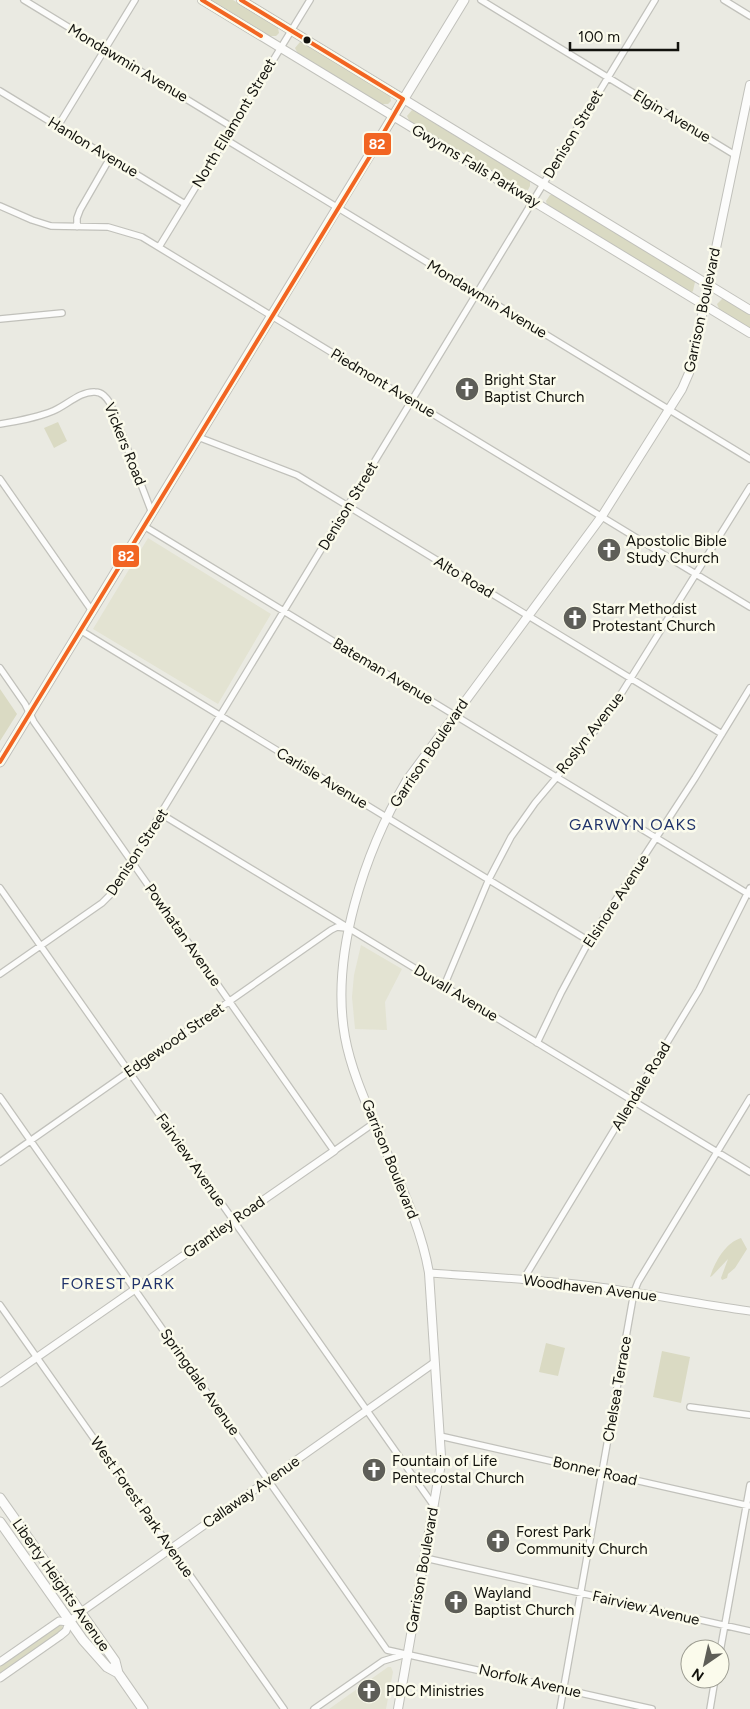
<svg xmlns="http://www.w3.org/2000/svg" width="750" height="1709" font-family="Figtree,sans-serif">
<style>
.built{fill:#e3e3d2}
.green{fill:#dadac3}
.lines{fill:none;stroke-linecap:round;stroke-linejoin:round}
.minor-casing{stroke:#c1c1bb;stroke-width:8}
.tertiary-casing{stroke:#c1c1bb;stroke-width:9}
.secondary-casing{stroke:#c1c1bb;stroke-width:10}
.primary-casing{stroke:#c1c1bb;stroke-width:11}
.minor{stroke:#fcfcfb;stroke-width:5.5}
.tertiary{stroke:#fcfcfb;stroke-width:7}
.secondary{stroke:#fcfcfb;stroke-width:8}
.primary{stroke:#fcfcfb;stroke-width:9}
.bus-1-casing{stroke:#fbfbec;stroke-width:8}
.bus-1{stroke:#f26522;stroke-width:4}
.bus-dot{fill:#12120d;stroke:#fbfbec;stroke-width:2}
.labels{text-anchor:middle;stroke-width:5;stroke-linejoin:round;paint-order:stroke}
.street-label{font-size:15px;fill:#12120d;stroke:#fbfbec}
.poi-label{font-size:15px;fill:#12120d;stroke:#fbfbec;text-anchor:start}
.neighbourhood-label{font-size:16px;letter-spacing:1px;fill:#20336b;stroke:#fbfbec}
.line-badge{stroke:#fbfbec;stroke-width:2}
.badge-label{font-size:14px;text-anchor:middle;font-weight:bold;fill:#fff}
</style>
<rect width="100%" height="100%" fill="#eaeae2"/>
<path class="built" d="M148 538 271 614 218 704 93 629Z
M361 945 402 969 385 1002 387 1030 355 1029 352 997 354 975Z
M388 1667H391L393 1672 386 1709H329Z"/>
<path class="green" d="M210 0H233L275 26 278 28 279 33 276 36H269Z
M300 42H303L387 93 390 96 391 101 388 104H381L298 54 295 48Z
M412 110 414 111 527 179 530 181V186L528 190 521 189 410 122 407 116Z
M550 195H553L694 280 695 282 693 291 691 293 547 205 546 201Z
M722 299H724L750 314V329L720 311 717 304Z
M58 422 67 441 54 448 44 428Z
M0 689 17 714 0 741Z
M741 1238 747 1249 735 1268 728 1274 727 1278 722 1280 721 1278 728 1259 712 1276 710 1277C715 1262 725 1243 741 1238Z
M546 1343 565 1348 558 1376 539 1372Z
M662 1351 690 1357 681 1403 653 1397Z
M61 1624 64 1629 0 1673V1666Z"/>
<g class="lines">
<g class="minor-casing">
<path id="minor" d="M24 0 232 127
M481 0 735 155
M724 0 750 16
M0 91 185 204
M58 126 135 0
M225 139 750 459
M0 206 32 220 51 226 108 227 142 237 750 607
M77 227V218L80 210 110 158
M159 247 310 0
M0 319 62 313
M0 424C18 421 36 418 53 411 66 406 80 391 95 392 102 392 106 397 110 403L152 513
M198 437 297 475 722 734
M0 479 92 611
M144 526 750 895
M80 630 589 941
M0 668 25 704 34 722 334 1151 374 1123
M161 814 750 1172
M0 888 434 1506
M0 974 102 903 113 892 655 0
M444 986 489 879 511 837 535 803 583 746 611 710 750 487
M537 1043 561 993 589 941 695 778 750 688
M0 1097 387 1650 652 1709
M0 1162 331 930 337 927 346 928
M523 1280 699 990 750 888
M0 1305 284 1709
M690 1407 750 1415
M440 1436 750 1506
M425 1558 750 1631
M720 1652 750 1485
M314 1709 383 1661 406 1654
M560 1709 634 1292 638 1282 750 1098
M710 1709 715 1679"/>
</g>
<g class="tertiary-casing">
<path id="tertiary" d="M429 1273C484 1277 538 1279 592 1286 645 1293 697 1304 750 1311
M0 1383 334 1151
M0 1662 59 1621 69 1622
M0 1678 60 1636 66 1631 69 1622 81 1612 434 1363"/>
</g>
<g class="secondary-casing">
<path id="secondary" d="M202 0 750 333
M241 0 750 310
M398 1709 440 1469 441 1456 429 1273C421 1225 397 1178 379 1134 366 1103 351 1070 345 1037 330 954 365 851 407 780L602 516 682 389 689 373 695 349 750 85"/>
</g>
<g class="primary-casing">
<path id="primary" d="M0 762 464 0
M0 1498 115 1661 118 1673
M0 1522 83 1640 107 1667 118 1673 143 1709"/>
</g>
<use href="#minor" class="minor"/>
<use href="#tertiary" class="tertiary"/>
<use href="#secondary" class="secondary"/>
<use href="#primary" class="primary"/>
<g class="bus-1-casing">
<path id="bus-1" d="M202 0 261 36
M0 762 372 153 403 99 241 0"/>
</g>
<use href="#bus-1" class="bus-1"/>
</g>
<defs>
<g id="church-disc" transform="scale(1.25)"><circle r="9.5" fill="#5e5e58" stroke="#fbfbec"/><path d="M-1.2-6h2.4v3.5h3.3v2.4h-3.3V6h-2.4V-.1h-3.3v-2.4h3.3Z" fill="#fff"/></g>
</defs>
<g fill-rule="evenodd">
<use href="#church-disc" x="467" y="389"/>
<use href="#church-disc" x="609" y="550"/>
<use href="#church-disc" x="575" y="618"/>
<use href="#church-disc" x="374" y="1470"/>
<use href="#church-disc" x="498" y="1541"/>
<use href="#church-disc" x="456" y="1602"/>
<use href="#church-disc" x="369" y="1691"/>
</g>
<circle class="bus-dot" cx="307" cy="40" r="4.5"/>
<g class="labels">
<g class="street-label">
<text transform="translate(128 63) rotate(31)" y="5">Mondawmin Avenue</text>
<text transform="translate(672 116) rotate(31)" y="5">Elgin Avenue</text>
<text transform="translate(234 123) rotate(-59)" y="5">North Ellamont Street</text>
<text transform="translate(573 134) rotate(-59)" y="5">Denison Street</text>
<text transform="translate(93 147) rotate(31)" y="5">Hanlon Avenue</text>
<text transform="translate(476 166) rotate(31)" y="5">Gwynns Falls Parkway</text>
<text transform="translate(487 299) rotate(31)" y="5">Mondawmin Avenue</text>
<text transform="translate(702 310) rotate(-78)" y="5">Garrison Boulevard</text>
<text transform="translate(383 383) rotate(31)" y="5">Piedmont Avenue</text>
<text transform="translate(125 444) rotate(68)" y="5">Vickers Road</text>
<text transform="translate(348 506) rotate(-59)" y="5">Denison Street</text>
<text transform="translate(464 577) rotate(31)" y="5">Alto Road</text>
<text transform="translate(383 671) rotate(31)" y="5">Bateman Avenue</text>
<text transform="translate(590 733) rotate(-52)" y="5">Roslyn Avenue</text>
<text transform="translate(429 753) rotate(-56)" y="5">Garrison Boulevard</text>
<text transform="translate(322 778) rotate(31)" y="5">Carlisle Avenue</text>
<text transform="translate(137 852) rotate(-57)" y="5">Denison Street</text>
<text transform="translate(616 901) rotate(-57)" y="5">Elsinore Avenue</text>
<text transform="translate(183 935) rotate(55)" y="5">Powhatan Avenue</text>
<text transform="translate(456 993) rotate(31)" y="5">Duvall Avenue</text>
<text transform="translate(174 1040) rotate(-35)" y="5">Edgewood Street</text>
<text transform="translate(641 1086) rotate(-59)" y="5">Allendale Road</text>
<text transform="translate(390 1159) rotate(68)" y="5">Garrison Boulevard</text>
<text transform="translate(191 1160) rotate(55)" y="5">Fairview Avenue</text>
<text transform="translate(224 1227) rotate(-35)" y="5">Grantley Road</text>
<text transform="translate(590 1288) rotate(7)" y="5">Woodhaven Avenue</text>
<text transform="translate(200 1382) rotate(55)" y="5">Springdale Avenue</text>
<text transform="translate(617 1389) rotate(-80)" y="5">Chelsea Terrace</text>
<text transform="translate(595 1471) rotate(13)" y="5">Bonner Road</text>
<text transform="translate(251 1492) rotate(-35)" y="5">Callaway Avenue</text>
<text transform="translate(142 1507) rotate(55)" y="5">West Forest Park Avenue</text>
<text transform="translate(422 1570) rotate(-80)" y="5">Garrison Boulevard</text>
<text transform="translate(61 1585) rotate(55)" y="5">Liberty Heights Avenue</text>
<text transform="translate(646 1608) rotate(13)" y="5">Fairview Avenue</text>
<text transform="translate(530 1681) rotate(13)" y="5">Norfolk Avenue</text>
</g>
<g class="poi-label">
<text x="484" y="385">Bright Star<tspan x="484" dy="17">Baptist Church</tspan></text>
<text x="626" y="546">Apostolic Bible<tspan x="626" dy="17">Study Church</tspan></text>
<text x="592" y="614">Starr Methodist<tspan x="592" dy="17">Protestant Church</tspan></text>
<text x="392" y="1466">Fountain of Life<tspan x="392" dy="17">Pentecostal Church</tspan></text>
<text x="516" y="1537">Forest Park<tspan x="516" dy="17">Community Church</tspan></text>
<text x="474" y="1598">Wayland<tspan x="474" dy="17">Baptist Church</tspan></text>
<text x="386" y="1696">PDC Ministries</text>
</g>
<g class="neighbourhood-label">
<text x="633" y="830">GARWYN OAKS</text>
<text x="118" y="1289">FOREST PARK</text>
</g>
</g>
<g class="line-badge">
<rect x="363" y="132" width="29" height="24" rx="5" fill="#f26522"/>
<rect x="112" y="544" width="28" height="24" rx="5" fill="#f26522"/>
</g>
<g class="badge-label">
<text x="377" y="149">82</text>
<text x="126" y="561">82</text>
</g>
<g transform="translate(705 1664) rotate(214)"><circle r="24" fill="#fbfbec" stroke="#9e9e93"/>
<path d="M0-4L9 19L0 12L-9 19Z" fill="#5e5e58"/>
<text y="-8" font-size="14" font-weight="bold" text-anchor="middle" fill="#12120d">N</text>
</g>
<path d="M570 42v8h108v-8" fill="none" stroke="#12120d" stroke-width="2.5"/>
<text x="578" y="42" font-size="15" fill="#12120d" stroke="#fbfbec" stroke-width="4" paint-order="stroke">100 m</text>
</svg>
